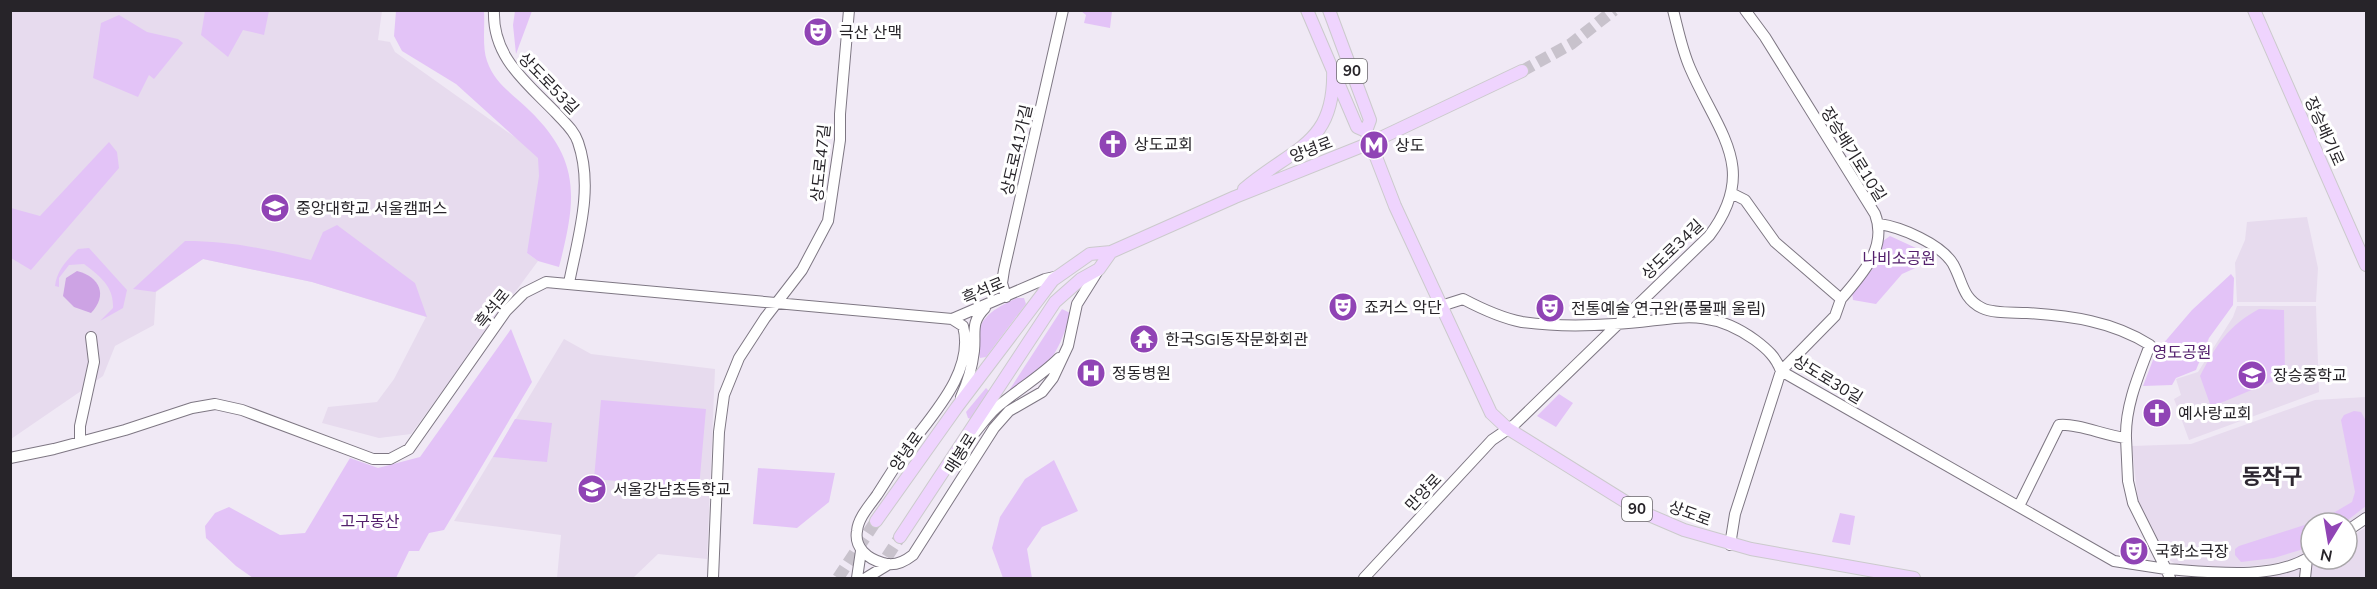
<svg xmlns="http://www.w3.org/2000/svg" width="2377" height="589" font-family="'Nunito Sans','Noto Sans KR',sans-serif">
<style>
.built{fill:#e7dbee}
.green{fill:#e3c3f7}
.water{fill:#cda3e4}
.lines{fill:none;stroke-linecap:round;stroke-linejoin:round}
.major-tunnel{stroke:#c8c2cc;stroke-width:12;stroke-dasharray:12 6;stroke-linecap:butt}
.minor-casing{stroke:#7e7783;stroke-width:12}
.major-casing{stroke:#cbcacc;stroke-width:14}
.minor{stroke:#fff;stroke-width:10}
.major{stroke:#efd4fe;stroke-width:12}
.labels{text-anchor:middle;stroke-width:6;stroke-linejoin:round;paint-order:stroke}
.shield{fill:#fff;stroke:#686669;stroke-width:1.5}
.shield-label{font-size:15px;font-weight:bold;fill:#272429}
.poi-label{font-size:16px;fill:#272429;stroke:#fff;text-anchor:start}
.street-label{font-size:16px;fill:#272429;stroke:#fff}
.park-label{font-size:16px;fill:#54206d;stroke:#fff}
.district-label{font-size:22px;font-weight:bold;fill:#2e2832;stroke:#fff}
</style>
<rect width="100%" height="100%" fill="#f0e9f5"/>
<path class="built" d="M11 11H382L378 40 390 42 395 52 540 155 546 185 527 253 538 261 411 434 379 438 322 423 328 407 377 402 394 379 426 317 312 282 203 259 156 292 154 325 115 346 103 376 11 439Z
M2307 217 2318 268 2316 302H2237L2235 263 2245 240 2247 222Z
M2237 306H2316L2319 392 2189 440 2174 399 2181 395 2176 379 2198 372 2233 317Z
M564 339 591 354 715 369 707 559 658 554 633 578H557L561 535 454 521Z
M2366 397V512L2347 525 2311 523V550L2304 556 2272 564 2219 569 2176 564 2166 558 2138 502 2132 446 2191 444 2315 400Z
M2366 527V578H2231V576L2311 559H2347V539Z"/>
<path class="green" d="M205 11V10L269 11 264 35 243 30 228 57 201 35Z
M396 11H484C485 26 482 47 487 61 495 84 513 94 529 110 582 161 576 201 559 267L538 261 527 253 539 176 538 158 456 84 402 51 394 36Z
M515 11H532L516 54 513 25Z
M1081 11H1112L1110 28 1084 23 1086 15Z
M119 15 147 32 178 39 183 43 154 79 149 75 138 97 93 78 101 23Z
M109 142 117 152 119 168 31 270 11 258V208L40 216Z
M337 225 415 283 427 317 312 282 203 259 155 292 133 289 185 241C230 241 268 249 311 260L323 232Z
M1890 236 1929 254 1931 261 1902 274 1876 304 1853 300 1852 292 1878 263 1883 241Z
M89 248 127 290 123 308 100 321 113 308C114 287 101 277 84 264L69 265 59 278V287L55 286C57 270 67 260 78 249Z
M2231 274 2234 278 2233 305 2209 338 2196 370 2176 378 2172 385 2143 386 2156 352 2192 310Z
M1017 298H1024L1026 304 986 357 980 358C971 323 988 311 1017 298Z
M1062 309 1070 313C1062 348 1044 380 1008 392Z
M2259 309 2284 310 2285 376 2211 407 2200 376C2216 345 2228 326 2259 309Z
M511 329 532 382 444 530 429 533 419 551H409L396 578H253L236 566 206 538 205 526 215 513 229 507 280 535 305 533 350 458 378 468 420 457Z
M986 388 989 391 971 419 968 418 966 412Z
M1559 394 1573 403 1556 427 1537 416Z
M601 400 706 409 699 488 594 479Z
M2354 411 2361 412 2366 421V506L2344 523H2311V546L2307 548 2274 558 2241 562 2235 555V549L2239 546 2323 519 2352 502 2355 492 2341 420 2344 415Z
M515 419 552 423 547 462 493 457Z
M1054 460 1078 511 1042 527 1027 549 1032 578H1003L992 548 1000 517 1025 479Z
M758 468 835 473 829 502 797 528 753 524Z
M1840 513 1855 516 1850 545 1832 542Z"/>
<path class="water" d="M77 271C100 277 108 295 91 313L74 307 63 296 66 278Z"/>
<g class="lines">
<path class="major-tunnel" d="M1522 71 1571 44 1614 10
M877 572 900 537
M838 578 876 521"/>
<g class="minor-casing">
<path id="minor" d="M494 10C492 57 526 82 556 113 564 122 574 130 578 142 594 188 578 237 569 283
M1733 194 1745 200 1775 242 1841 299C1862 274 1888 248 1875 214L1765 37 1745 10
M1879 224C1901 227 1941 244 1953 264 1963 282 1962 298 1982 308 1994 314 2015 312 2027 313 2071 316 2112 321 2150 345 2139 374 2125 406 2126 438
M1006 297 1002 283 1004 270 1063 10
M1441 306 1463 299C1482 309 1501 318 1522 322 1551 326 1585 326 1614 324 1671 322 1704 303 1755 340 1767 349 1776 357 1781 371L2114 561 2166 569 2170 578
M952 319 963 326C975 370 934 413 910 445 898 461 888 478 877 495 870 505 858 518 857 531 854 548 868 559 883 563 894 567 904 562 913 555L994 428 1009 411 1042 392 1053 378 1068 346 1077 304 1099 269
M961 397C968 382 972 368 974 351 976 332 970 323 985 308
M971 437C979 428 987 416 996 408 1017 390 1040 377 1059 358
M80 440V426L94 362 91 337
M10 458 54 449 125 430 192 408 215 404 242 410 373 459H390L409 449 506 311 524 293 546 282 952 319 1045 279 1059 276
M2019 506 2059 425C2077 423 2106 436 2126 438L2128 481 2133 503 2166 569C2209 572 2274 581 2311 556
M2347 531 2366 518
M1730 545 1735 514 1781 371 1835 316 1841 299
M713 578 719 432 724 395 739 358 765 318 802 270 828 221 840 140V114L849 10
M857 578 861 551
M866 578 889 564
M1364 578 1492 440 1514 425 1709 236C1760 169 1718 133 1690 68 1682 50 1678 29 1673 10
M2305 578 2307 559"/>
</g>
<g class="major-casing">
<path id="major" d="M1307 10 1357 127 1366 131
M1329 10 1370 120 1366 131 1395 206 1491 413 1507 428 1642 512 1684 530 1751 549 1914 578
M2254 10 2366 265
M1244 189C1293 147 1336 145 1333 68
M876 521 957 407 1053 280 1090 254 1111 252 1235 197 1370 143 1522 71
M900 537 1055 302 1081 279 1099 269 1111 252"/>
</g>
<use href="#minor" class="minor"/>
<use href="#major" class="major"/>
</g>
<defs>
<g id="theatre-disc" transform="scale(1.5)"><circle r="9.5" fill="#9044b5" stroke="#fff"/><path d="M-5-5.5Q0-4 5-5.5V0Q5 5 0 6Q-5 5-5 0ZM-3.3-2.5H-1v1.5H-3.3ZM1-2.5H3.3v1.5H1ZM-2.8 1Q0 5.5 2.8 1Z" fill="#fff"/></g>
<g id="church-disc" transform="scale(1.5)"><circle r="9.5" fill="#9044b5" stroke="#fff"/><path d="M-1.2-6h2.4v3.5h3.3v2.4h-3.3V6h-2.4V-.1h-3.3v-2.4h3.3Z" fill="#fff"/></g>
<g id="metro-disc" transform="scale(1.5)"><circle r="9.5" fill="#9044b5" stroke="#fff"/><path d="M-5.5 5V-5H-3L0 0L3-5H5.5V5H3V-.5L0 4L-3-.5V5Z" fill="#fff"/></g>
<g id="university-disc" transform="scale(1.5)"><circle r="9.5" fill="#9044b5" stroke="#fff"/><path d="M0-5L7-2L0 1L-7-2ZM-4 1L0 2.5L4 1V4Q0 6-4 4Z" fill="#fff"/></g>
<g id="temple-disc" transform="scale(1.5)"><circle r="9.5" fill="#9044b5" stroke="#fff"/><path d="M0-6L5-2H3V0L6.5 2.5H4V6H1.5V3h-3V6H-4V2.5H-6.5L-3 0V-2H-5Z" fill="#fff"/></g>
<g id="hospital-disc" transform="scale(1.5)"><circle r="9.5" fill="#9044b5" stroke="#fff"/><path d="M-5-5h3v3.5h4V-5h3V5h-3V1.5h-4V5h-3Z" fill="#fff"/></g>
<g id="school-disc" transform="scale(1.5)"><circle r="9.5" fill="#9044b5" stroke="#fff"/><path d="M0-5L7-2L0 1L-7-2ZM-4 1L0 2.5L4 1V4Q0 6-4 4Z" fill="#fff"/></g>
</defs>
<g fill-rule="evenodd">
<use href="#theatre-disc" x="818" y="32"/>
<use href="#church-disc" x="1113" y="144"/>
<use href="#metro-disc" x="1374" y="145"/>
<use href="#university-disc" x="275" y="208"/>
<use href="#theatre-disc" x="1343" y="307"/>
<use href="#theatre-disc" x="1550" y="308"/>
<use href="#temple-disc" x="1144" y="339"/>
<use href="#hospital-disc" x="1091" y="373"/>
<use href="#school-disc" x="2252" y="375"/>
<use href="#church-disc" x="2157" y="413"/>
<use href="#school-disc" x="592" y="489"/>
<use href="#theatre-disc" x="2134" y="551"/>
</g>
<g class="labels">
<g class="shield">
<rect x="1337" y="59" width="30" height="24" rx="4.5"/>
<rect x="1622" y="497" width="30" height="24" rx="4.5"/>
</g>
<g class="shield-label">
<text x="1352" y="76">90</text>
<text x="1637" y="514">90</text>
</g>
<g class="poi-label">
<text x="839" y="38">극산 산맥</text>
<text x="1134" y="150">상도교회</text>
<text x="1395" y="151">상도</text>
<text x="296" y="214">중앙대학교 서울캠퍼스</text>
<text x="1364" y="313">죠커스 악단</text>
<text x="1571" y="314">전통예술 연구완(풍물패 울림)</text>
<text x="1165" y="345">한국SGI동작문화회관</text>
<text x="1112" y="379">정동병원</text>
<text x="2273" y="381">장승중학교</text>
<text x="2178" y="419">예사랑교회</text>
<text x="613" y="495">서울강남초등학교</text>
<text x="2155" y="557">국화소극장</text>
</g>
<g class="street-label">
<text transform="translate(549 83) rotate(46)" y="6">상도로53길</text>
<text transform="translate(2325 131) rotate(66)" y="6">장승배기로</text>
<text transform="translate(1311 149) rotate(-21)" y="6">양녕로</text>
<text transform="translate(1016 150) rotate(-77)" y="6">상도로41가길</text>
<text transform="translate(1854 154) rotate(58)" y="6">장승배기로10길</text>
<text transform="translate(820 163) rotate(-84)" y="6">상도로47길</text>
<text transform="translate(1672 249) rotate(-44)" y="6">상도로34길</text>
<text transform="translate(983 290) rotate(-23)" y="6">흑석로</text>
<text transform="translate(492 308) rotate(-51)" y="6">흑석로</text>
<text transform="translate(1828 379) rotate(31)" y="6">상도로30길</text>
<text transform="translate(906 451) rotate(-55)" y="6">양녕로</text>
<text transform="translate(960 453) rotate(-58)" y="6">매봉로</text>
<text transform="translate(1423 492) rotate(-47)" y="6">만양로</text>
<text transform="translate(1690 513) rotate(20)" y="6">상도로</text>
</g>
<g class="park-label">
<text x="1899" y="264">나비소공원</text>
<text x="2182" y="358">영도공원</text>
<text x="370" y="527">고구동산</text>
</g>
<g class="district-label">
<text x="2272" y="484">동작구</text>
</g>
</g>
<rect width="2377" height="589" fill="none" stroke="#272429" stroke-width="24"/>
<g transform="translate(2329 541) rotate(191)"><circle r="28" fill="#ffffff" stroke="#a9a7a9" stroke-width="1.5"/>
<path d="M0-4.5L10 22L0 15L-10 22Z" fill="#9044b5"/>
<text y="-9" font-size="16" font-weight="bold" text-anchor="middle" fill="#272429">N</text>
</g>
</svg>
